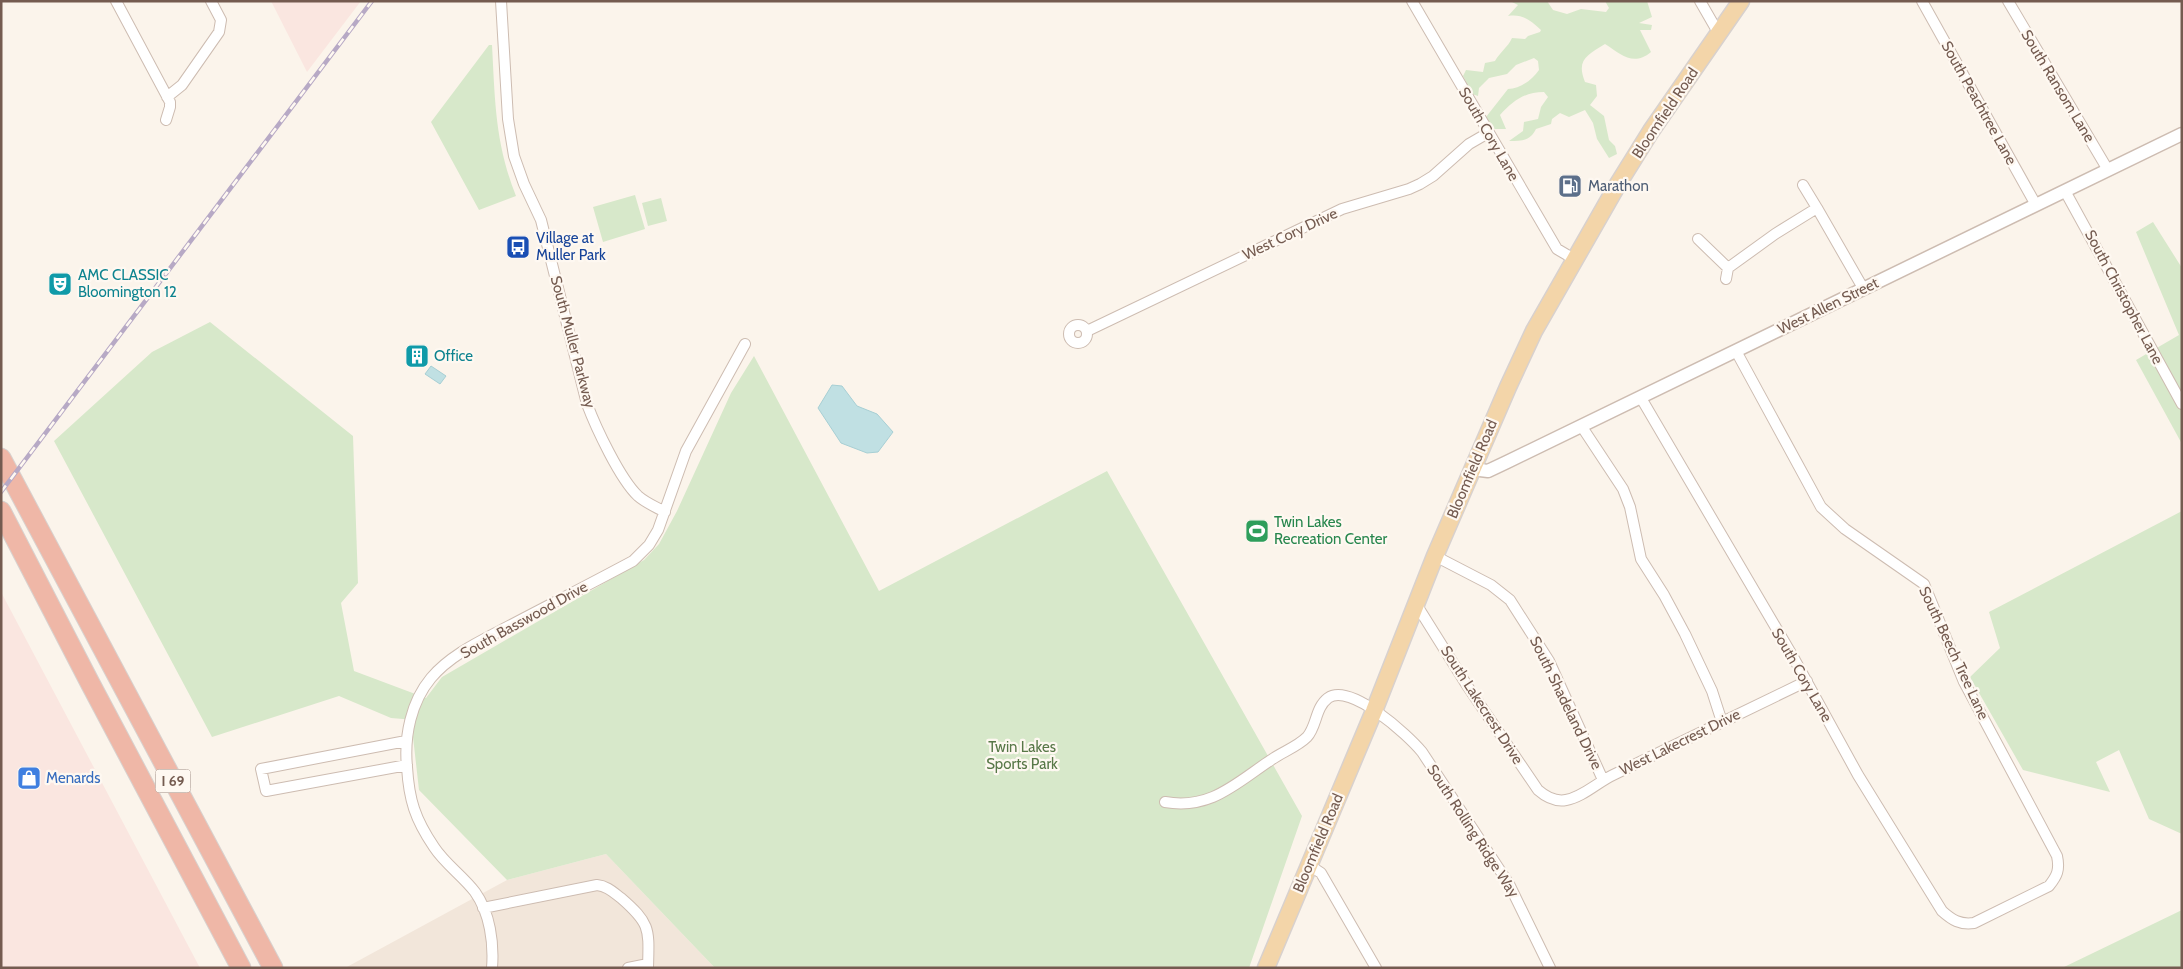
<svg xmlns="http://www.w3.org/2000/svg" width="2183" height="969" font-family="Cabin,sans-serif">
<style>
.residential{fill:#f2e6da}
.commercial{fill:#fae6e0}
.green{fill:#d7e8ca}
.water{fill:#c0e0e3;stroke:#a7cfd4}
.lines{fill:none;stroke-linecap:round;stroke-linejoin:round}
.minor-casing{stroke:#cdbcb1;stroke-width:12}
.tertiary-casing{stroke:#cdbcb1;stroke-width:15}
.primary-casing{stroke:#d8d1ce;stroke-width:19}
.motorway-casing{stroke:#d8d1ce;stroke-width:21}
.minor{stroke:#fff;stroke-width:10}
.tertiary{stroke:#fff;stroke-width:12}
.primary{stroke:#f3d5a9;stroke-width:16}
.motorway{stroke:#efb7a7;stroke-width:19}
.rail-casing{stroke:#b7a9c5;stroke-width:4.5}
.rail{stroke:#fef8f1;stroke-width:2.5;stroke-dasharray:8;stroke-linecap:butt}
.labels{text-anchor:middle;stroke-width:4.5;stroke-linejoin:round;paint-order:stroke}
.shield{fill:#fef8f1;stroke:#9d8a80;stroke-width:1}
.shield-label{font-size:14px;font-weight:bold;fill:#745b50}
.street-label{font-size:15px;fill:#745b50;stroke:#fef8f1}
.service-label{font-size:15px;fill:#4e5e75;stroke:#fef8f1;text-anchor:start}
.transit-label{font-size:15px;fill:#164399;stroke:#fef8f1;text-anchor:start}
.culture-label{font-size:15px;fill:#0d838f;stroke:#fef8f1;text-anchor:start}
.leisure-label{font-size:15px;fill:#27864d;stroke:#fef8f1;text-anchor:start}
.park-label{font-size:15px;fill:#587848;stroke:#fef8f1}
.shop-label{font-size:15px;fill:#366cbe;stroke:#fef8f1;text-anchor:start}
</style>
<rect width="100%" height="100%" fill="#fbf4eb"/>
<path class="residential" d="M606 854 715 968H345L507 880Z"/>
<path class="commercial" d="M271 1H361L307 72Z
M1 592 200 968H1Z"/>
<path class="green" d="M1510 1H1547L1553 10 1567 14 1581 9 1606 12 1609 8 1605 1H1647L1652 17 1639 23 1652 25 1651 30H1640L1651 52C1633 67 1621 54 1605 44 1587 55 1576 60 1585 82L1596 85 1597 96 1590 105 1604 116 1609 140 1615 146 1617 154 1609 158 1597 139 1593 123 1585 110 1569 117 1560 113 1552 119 1551 124 1536 129C1530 141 1522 141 1509 141L1523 131 1524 122 1538 119 1541 107 1548 97 1544 92C1524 92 1513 101 1500 115L1506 129H1491L1486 117 1508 89C1520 89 1532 80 1539 70L1538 61 1534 58 1516 65 1507 74 1489 78 1479 88 1478 96 1472 94 1463 76 1466 70 1483 72 1485 63 1495 61C1500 52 1508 47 1512 38L1525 39 1528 36 1540 32 1541 30C1530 20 1523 14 1508 16L1518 5Z
M489 45H492C495 100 495 143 516 196L479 210 431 122Z
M635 195 645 229 603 242 593 207Z
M661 198 667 221 648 226 642 203Z
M2153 222 2182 268V444L2136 360 2179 335 2136 232Z
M210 322 353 436 358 583 341 603 354 671 426 698 442 677 644 560 659 544 677 511 731 393 754 356 879 591 1107 471 1302 816 1249 968H715L606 854 507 880 419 790 413 737 415 720 391 718 339 696 212 737 54 441 152 352Z
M2182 511V834L2149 819 2119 750 2096 762 2110 792 2023 770 1970 677 2000 648 1989 612Z
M2182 910V968H2062Z"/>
<path class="water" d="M431 366 446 376 440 384 425 374Z
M832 385 842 386 857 406 877 414 893 432 878 452 867 453 841 443 818 408Z"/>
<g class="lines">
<g class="minor-casing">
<path id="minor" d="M116 1 170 102V107L166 120
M501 1 508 119 514 156 524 184 541 220 587 404C596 428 620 479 638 496 646 503 656 507 665 512
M1412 1 1557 249 1574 259
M1700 1 1719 34
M1922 1 2036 205
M2008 1 2108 170
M167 97 182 85 219 32 221 20 211 1
M2065 191 2182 404
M1817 208 1863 288
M1698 239 1728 268 1726 279
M1728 268 1775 234 1817 208 1803 185
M1069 334a9 9 0 1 1 18 0a9 9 0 1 1-18 0Z
M1087 331 1342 209 1409 189 1420 184 1433 176 1469 144 1488 133
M1641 398 1792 655 1858 775 1942 911C1952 920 1960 925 1974 923L2049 886C2057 876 2060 870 2057 856L1964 682 1924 584 1845 529 1821 507 1736 351
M1582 427 1623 489 1630 507 1641 559 1664 595 1685 634 1712 691 1722 722
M1435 556 1491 585 1510 600 1549 661 1603 780
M1416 604 1468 687 1538 790C1546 797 1555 802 1566 800 1583 797 1598 782 1613 775 1678 744 1742 712 1807 681
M406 741 261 769 266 791 407 765
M1165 802C1211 810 1236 783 1271 760 1282 752 1297 747 1307 737 1317 726 1315 708 1328 698 1350 682 1408 735 1422 752L1509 884 1550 968
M1309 865 1321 873 1376 968
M483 908 597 885C607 886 613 892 621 898 651 924 649 929 648 968
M492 968C494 943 490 913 475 892 463 876 445 864 434 847 415 819 409 800 407 767 404 736 411 702 431 678 451 654 483 640 509 626 551 604 592 583 633 561L649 545 658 530 686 451 745 344
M628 968 648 964"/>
</g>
<g class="tertiary-casing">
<path id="tertiary" d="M1472 469 1488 471 1507 462 2182 134"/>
</g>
<g class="primary-casing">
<path id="primary" d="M1266 968 1374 711 1435 556 1508 387 1534 331 1618 184 1651 131 1741 1"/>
</g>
<g class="motorway-casing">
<path id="motorway" d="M1 458 273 968
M1 511 90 683 241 968"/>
</g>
<use href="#minor" class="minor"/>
<use href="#tertiary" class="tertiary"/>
<use href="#primary" class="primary"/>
<use href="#motorway" class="motorway"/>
<g class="rail-casing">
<path id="rail" d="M1 492 372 1"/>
</g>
<use href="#rail" class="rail"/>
</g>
<defs>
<g id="fuel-square" transform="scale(1.25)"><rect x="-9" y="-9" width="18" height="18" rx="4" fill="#5c6f8a" stroke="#fef8f1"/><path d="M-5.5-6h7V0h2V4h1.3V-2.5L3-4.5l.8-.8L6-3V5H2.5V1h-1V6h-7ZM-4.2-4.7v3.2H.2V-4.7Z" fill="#fff"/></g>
<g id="bus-square" transform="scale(1.25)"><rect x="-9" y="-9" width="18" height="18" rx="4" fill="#1a4fb4" stroke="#fef8f1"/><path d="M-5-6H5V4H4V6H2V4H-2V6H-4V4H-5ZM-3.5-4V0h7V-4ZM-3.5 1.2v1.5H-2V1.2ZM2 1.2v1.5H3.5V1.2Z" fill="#fff"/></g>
<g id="theatre-square" transform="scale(1.25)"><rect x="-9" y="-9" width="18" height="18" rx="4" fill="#0f9aa8" stroke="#fef8f1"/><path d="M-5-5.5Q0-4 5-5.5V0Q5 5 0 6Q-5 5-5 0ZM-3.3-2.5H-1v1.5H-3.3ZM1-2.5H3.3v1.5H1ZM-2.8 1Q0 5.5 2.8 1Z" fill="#fff"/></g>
<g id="building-square" transform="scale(1.25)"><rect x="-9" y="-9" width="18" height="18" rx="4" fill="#0f9aa8" stroke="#fef8f1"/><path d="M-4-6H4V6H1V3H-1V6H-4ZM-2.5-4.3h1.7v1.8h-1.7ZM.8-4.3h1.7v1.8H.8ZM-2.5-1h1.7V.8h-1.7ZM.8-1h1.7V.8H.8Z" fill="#fff"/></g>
<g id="stadium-square" transform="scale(1.25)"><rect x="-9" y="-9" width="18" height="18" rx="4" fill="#2e9e5b" stroke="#fef8f1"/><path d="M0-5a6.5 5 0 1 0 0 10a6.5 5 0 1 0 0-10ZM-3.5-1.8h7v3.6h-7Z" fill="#fff"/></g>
<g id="shop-square" transform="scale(1.25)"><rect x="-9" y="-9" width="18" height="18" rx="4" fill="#3f7fe0" stroke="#fef8f1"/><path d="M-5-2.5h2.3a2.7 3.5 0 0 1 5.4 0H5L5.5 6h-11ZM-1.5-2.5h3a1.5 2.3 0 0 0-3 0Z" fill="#fff"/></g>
</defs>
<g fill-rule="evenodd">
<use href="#fuel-square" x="1570" y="186"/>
<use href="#bus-square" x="518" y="247"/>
<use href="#theatre-square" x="60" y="284"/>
<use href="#building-square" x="417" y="356"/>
<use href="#stadium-square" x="1257" y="531"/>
<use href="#shop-square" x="29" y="778"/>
</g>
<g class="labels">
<rect class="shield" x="155.5" y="769.5" width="35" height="23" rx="4"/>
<g class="shield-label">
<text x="173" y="786">I 69</text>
</g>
<g class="street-label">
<text transform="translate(2058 86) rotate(59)" y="5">South Ransom Lane</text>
<text transform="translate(1979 103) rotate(61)" y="5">South Peachtree Lane</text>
<text transform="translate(1665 113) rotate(-56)" y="5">Bloomfield Road</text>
<text transform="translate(1489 134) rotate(60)" y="5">South Cory Lane</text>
<text transform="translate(1290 234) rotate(-25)" y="5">West Cory Drive</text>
<text transform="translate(2124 297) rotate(62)" y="5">South Christopher Lane</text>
<text transform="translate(1828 306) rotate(-26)" y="5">West Allen Street</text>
<text transform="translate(573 342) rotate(75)" y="5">South Muller Parkway</text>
<text transform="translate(1472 469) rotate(-67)" y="5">Bloomfield Road</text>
<text transform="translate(524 620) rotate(-29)" y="5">South Basswood Drive</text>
<text transform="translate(1954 653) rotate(65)" y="5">South Beech Tree Lane</text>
<text transform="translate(1802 675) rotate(60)" y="5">South Cory Lane</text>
<text transform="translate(1566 703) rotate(64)" y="5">South Shadeland Drive</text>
<text transform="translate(1482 705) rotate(57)" y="5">South Lakecrest Drive</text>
<text transform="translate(1680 742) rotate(-26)" y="5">West Lakecrest Drive</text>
<text transform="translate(1473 831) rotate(57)" y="5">South Rolling Ridge Way</text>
<text transform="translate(1318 843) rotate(-67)" y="5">Bloomfield Road</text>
</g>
<g class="service-label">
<text x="1588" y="191">Marathon</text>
</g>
<g class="transit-label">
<text x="536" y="243">Village at<tspan x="536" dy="17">Muller Park</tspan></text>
</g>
<g class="culture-label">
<text x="78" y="280">AMC CLASSIC<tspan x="78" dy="17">Bloomington 12</tspan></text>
<text x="434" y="361">Office</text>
</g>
<g class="leisure-label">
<text x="1274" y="527">Twin Lakes<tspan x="1274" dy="17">Recreation Center</tspan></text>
</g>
<g class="park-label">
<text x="1022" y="752">Twin Lakes<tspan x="1022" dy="17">Sports Park</tspan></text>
</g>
<g class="shop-label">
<text x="46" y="783">Menards</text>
</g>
</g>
<rect width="2183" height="969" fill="none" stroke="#745b50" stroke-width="5"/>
</svg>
